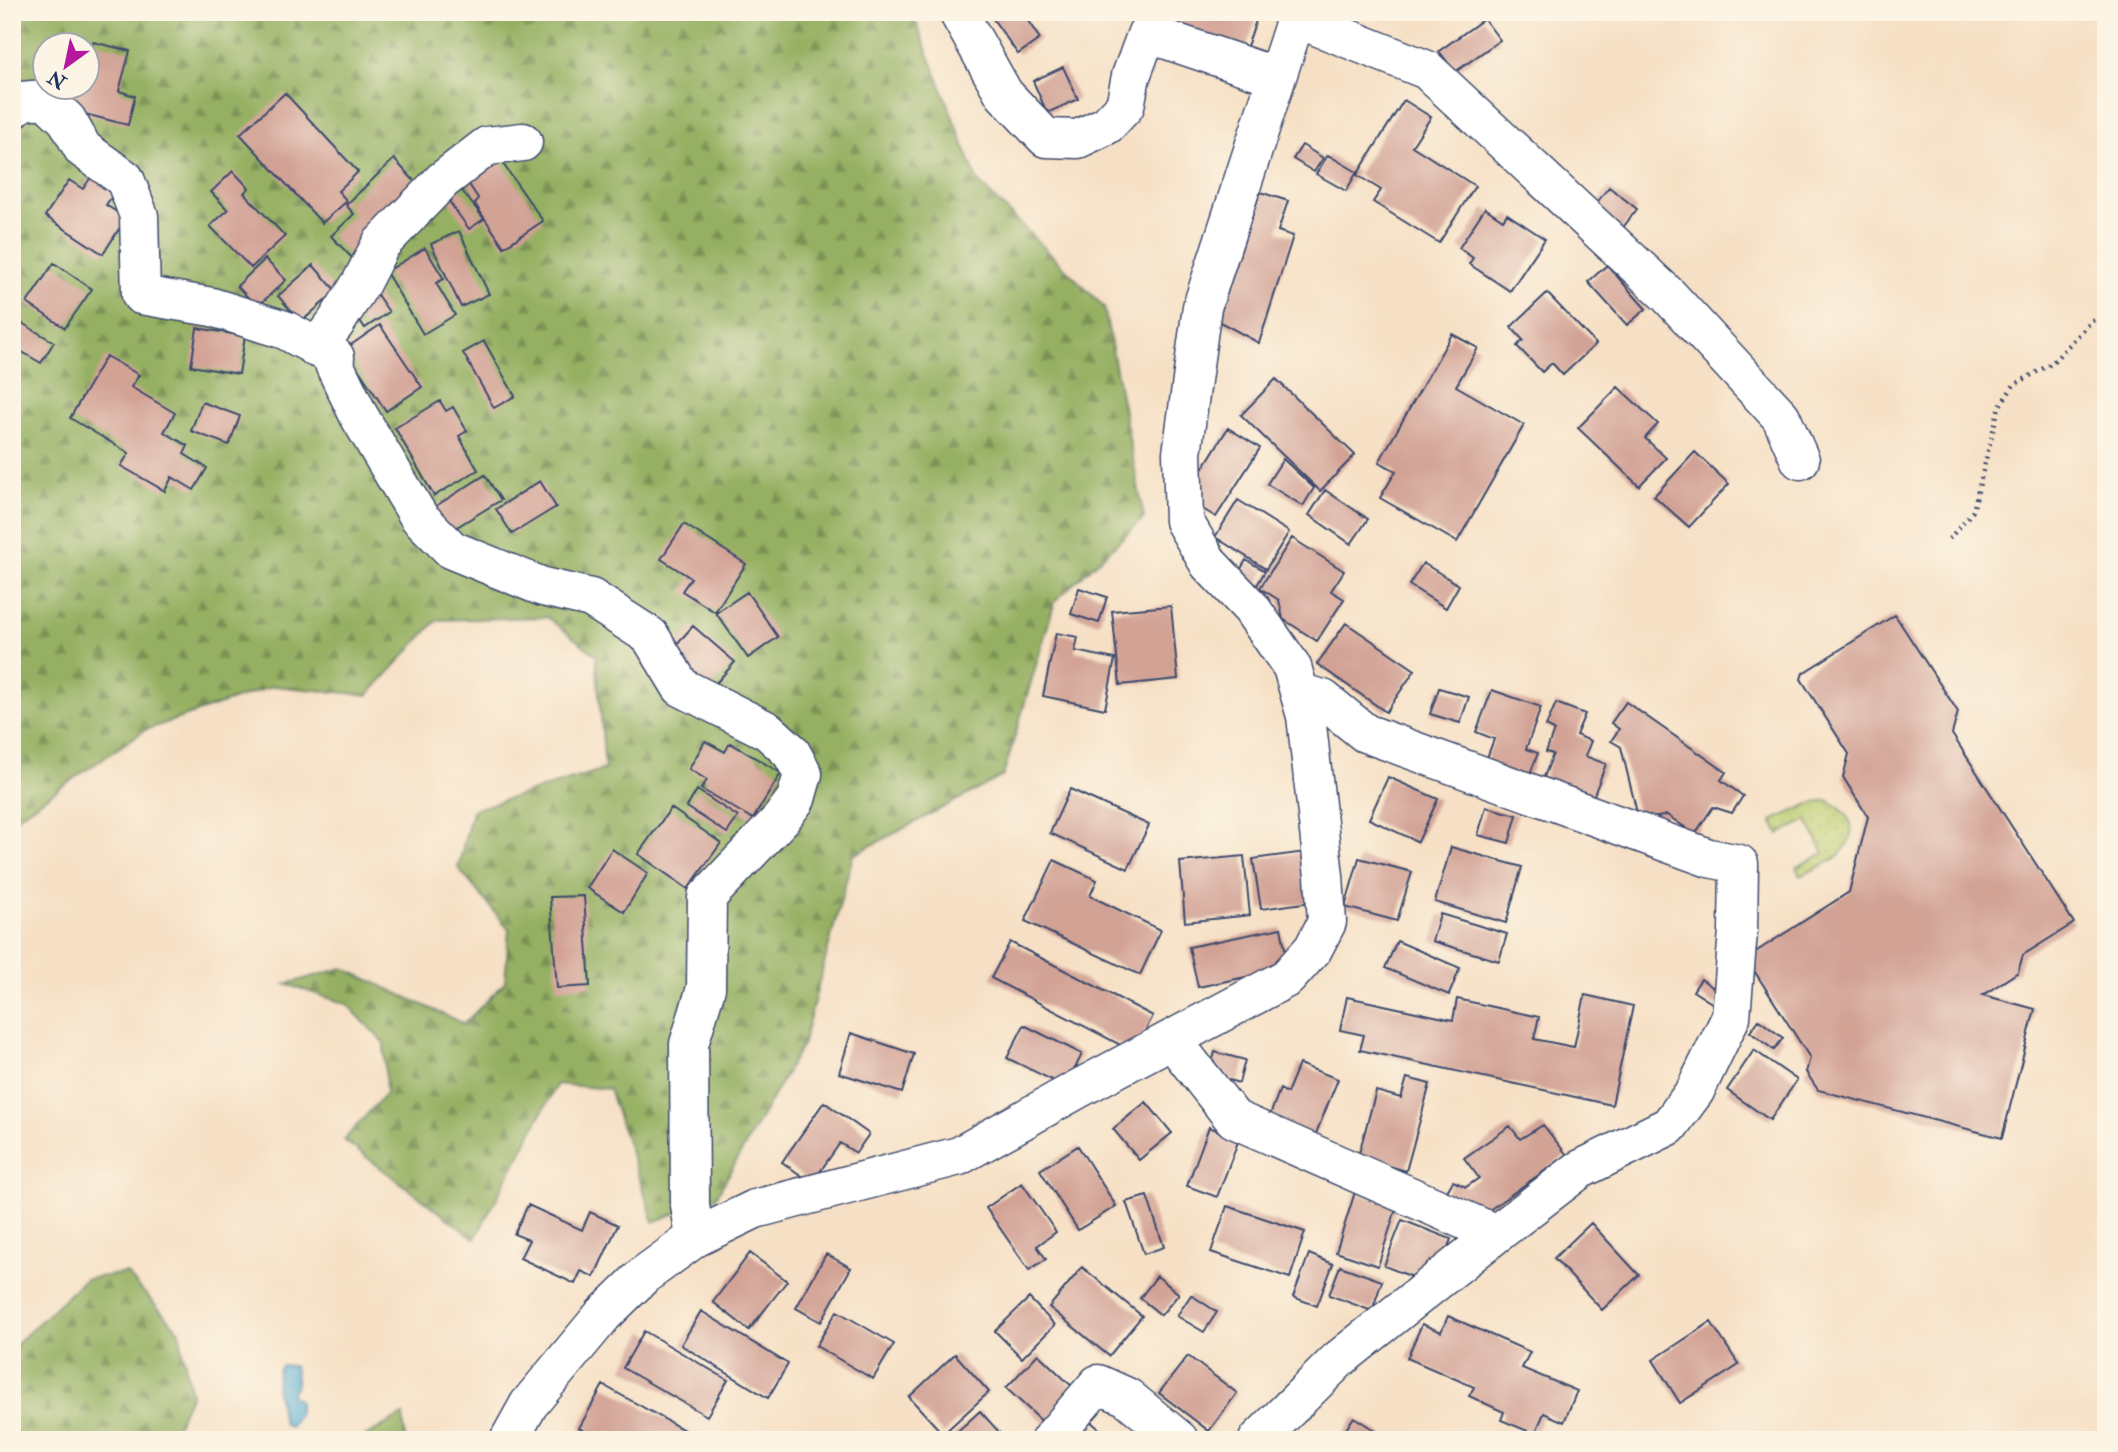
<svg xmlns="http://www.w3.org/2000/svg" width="2118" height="1452" font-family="'IM FELL Double Pica',serif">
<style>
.grass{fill:url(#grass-dots);stroke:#6c7e67;stroke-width:2}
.forest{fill:url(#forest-firs);stroke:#587060;stroke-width:2;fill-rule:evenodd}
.water{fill:#57acd3;stroke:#396e98;stroke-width:2}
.building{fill:#d2a295}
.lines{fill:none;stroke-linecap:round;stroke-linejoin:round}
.minor-casing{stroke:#3c4a6d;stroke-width:41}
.path{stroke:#3c4a6d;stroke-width:4.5;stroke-dasharray:2 5;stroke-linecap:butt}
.minor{stroke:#fff;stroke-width:38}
</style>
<defs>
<pattern id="grass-dots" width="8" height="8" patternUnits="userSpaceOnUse" patternTransform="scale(1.75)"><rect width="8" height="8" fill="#bccd70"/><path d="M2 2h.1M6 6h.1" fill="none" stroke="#a1b063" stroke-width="1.8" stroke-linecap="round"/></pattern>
<pattern id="forest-firs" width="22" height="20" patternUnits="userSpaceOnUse" patternTransform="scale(1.75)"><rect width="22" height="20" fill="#95b062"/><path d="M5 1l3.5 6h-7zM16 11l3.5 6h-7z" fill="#799054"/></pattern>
</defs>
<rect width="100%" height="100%" fill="#fcf5e5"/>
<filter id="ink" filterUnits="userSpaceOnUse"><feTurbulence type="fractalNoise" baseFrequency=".0143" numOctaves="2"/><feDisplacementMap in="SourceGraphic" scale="14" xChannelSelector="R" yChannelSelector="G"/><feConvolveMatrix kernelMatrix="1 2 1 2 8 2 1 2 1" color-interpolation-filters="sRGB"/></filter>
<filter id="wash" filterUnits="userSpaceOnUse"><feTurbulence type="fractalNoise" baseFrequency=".00686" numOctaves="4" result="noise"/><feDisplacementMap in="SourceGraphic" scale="28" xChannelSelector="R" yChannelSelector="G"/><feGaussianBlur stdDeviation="1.57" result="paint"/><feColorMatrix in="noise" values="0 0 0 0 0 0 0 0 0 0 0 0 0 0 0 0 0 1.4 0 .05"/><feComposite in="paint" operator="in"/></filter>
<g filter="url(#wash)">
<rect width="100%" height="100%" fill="#f6e0c5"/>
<path class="grass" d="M1827 800C1851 813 1861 830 1840 854 1831 863 1812 870 1800 876L1797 867 1824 853 1807 820 1779 834 1772 821 1807 805Z"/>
<path class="forest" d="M12 12H912L978 182 1104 307 1144 518 1055 601 1003 776 853 855 803 1043 716 1197 654 1222 609 1089 557 1084 475 1239 344 1140 386 1093 384 1043 347 1004 286 984 343 968 464 1024 505 982 509 929 458 868 472 810 605 769 596 655 547 617 437 620 368 695 273 686 145 730 12 820ZM46 46H88V88H46Z
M126 1273 179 1331 191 1394 170 1440H12V1348L85 1279Z
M403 1415 405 1440H358Z"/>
<path class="water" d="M281 1365 294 1366 297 1384 290 1395 299 1400V1413L290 1427 284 1425C280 1407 271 1382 281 1365Z"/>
<g id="blocks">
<path class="building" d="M988 12H1022L1040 39 1018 54Z
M1163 12H1259L1246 49 1161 18Z
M1484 19 1500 40 1455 72 1439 51Z
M93 42 130 51 119 91 135 96 128 125 61 108 66 88H88V63Z
M1063 67 1078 99 1047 113 1033 81Z
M285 93 358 172 338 191 347 201 322 223 240 134Z
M1404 100 1431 117 1412 146 1475 186 1439 243 1373 202 1381 190 1357 175Z
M1302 145 1323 158 1314 172 1293 159Z
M1328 155 1357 172 1346 191 1316 174Z
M394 159 419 186 354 260 331 236 354 214 346 205Z
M501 161 543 221 504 247 475 204 478 198 468 183Z
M97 168 121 183 106 205 126 218 103 254 45 216 69 180 83 189Z
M233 171 249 188 244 193 285 236 251 268 210 226 228 210 211 192Z
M456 183 484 219 469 229 443 193Z
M1609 187 1637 209 1621 230 1592 209Z
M1260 192 1288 201 1278 231 1293 236 1259 343 1218 321Z
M1485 208 1503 220 1507 214 1545 239 1510 291 1469 264 1473 258 1459 248Z
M459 231 489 294 461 307 431 244Z
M425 248 444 279 436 283 455 315 423 334 386 272Z
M265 259 286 280 257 307 237 286Z
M54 263 92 289 65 328 27 303Z
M313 265 336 291 301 322 278 296Z
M1607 265 1646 309 1627 325 1588 282Z
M373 289 389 312 365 328 350 306Z
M1547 293 1596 344 1563 375 1552 363 1542 372 1517 346 1523 340 1511 327Z
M15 319 54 342 41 363 12 346V324Z
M380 325 422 387 386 411 345 349Z
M197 328 245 336 239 374 191 366Z
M1452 334 1478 348 1456 386 1524 425 1457 542 1380 498 1396 471 1379 462Z
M484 341 515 396 494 408 463 353Z
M106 356 139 375 131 387 175 413 164 432 188 446 184 454 207 468 194 490 172 477 165 491 121 466 129 453 70 418Z
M1276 379 1355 455 1320 491 1241 415Z
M1618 387 1658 424 1645 438 1666 458 1639 486 1578 428Z
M440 401 446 411 453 407 467 431 459 436 478 470 434 496 395 428Z
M202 402 240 416 229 445 191 431Z
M1228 428 1260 448 1216 517 1191 502V487Z
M1695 452 1729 484 1689 527 1654 496Z
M1283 459 1314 488 1303 506 1267 484Z
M485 475 501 500 444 535 428 511Z
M540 481 556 507 512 534 496 509Z
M1325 490 1368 519 1351 544 1309 515Z
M1238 500 1289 532 1266 569 1215 537Z
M684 524 746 564 715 612 682 591 691 578 661 559Z
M1292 538 1344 571 1331 591 1344 599 1317 641 1283 619 1279 600 1260 588Z
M1246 560 1265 571 1252 594 1233 582Z
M1423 563 1459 585 1446 608 1409 585Z
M1079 588 1107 597 1099 623 1071 614Z
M747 592 778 637 748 658 716 613Z
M1171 606 1178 679 1120 685 1112 611Z
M1895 615 1958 712 1952 734 2074 923 2023 955 2018 972 1983 995 2035 1009 2002 1138 1818 1090 1806 1072 1810 1058 1746 958 1849 892 1868 817 1843 777 1849 754 1801 679 1803 673Z
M1346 623 1415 670 1386 712 1317 664Z
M693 626 735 662 708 692 667 655Z
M1056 633 1078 637 1075 651 1115 659 1105 709 1043 696Z
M1439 688 1469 697 1460 723 1430 714Z
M1492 690 1541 707 1526 749 1538 753 1525 787 1482 771 1494 739 1476 732Z
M1626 702 1726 772 1721 780 1743 796 1732 813 1713 807 1695 834 1667 815 1639 821 1621 747 1611 741 1619 729 1611 723Z
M1556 703 1585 714 1576 735 1591 741 1585 756 1606 764 1588 810 1539 790 1553 754 1546 752 1554 730 1546 726Z
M705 741 725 752 730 743 781 773 753 819 701 789 707 780 689 769Z
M1388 777 1438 799 1418 842 1369 819Z
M1070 789 1149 825 1128 869 1050 833Z
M697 790 738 817 727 833 687 807Z
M1486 807 1517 815 1509 843 1478 835Z
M671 808 721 843 688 889 638 854Z
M1451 847 1522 867 1506 923 1435 902Z
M612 849 648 873 624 912 587 888Z
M1305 852 1312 902 1261 909 1253 859Z
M1244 856 1250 915 1185 922 1180 862Z
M1359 858 1412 872 1397 921 1345 907Z
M1054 860 1097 880 1090 896 1161 930 1140 975 1025 921Z
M584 896 590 986 557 988 550 897Z
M1440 914 1507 934 1499 961 1432 941Z
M1281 928 1289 968 1198 987 1189 947Z
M1397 941 1460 968 1449 995 1385 968Z
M1010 942 1153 1016 1134 1052 991 978Z
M1701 979 1725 996 1718 1007 1693 991Z
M1585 995 1633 1006 1612 1105 1360 1050 1364 1035 1340 1030 1347 997 1453 1020 1457 999 1539 1017 1534 1039 1574 1047Z
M1759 1020 1783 1038 1774 1050 1750 1032Z
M1024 1025 1082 1054 1066 1087 1007 1058Z
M851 1033 914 1054 902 1093 839 1073Z
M1754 1050 1797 1080 1770 1120 1727 1090Z
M1215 1052 1245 1060 1239 1083 1209 1074Z
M1299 1064 1338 1079 1313 1141 1267 1123 1280 1089 1287 1093Z
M1407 1078 1430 1084 1406 1171 1358 1157 1376 1091 1401 1098Z
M824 1102 869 1134 856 1153 840 1143 812 1183 782 1162Z
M1146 1102 1172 1133 1139 1160 1113 1129Z
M1543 1125 1567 1155 1485 1213 1442 1200 1453 1181 1466 1187 1479 1178 1464 1158 1510 1126 1520 1139Z
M1209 1127 1239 1139 1217 1197 1187 1186Z
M1078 1146 1116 1206 1078 1230 1040 1170Z
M1022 1183 1056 1232 1037 1246 1046 1259 1029 1270 986 1208Z
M1355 1192 1397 1206 1378 1266 1336 1252Z
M1147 1196 1164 1247 1144 1254 1126 1202Z
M528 1205 582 1230 590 1212 618 1225 594 1277 581 1271 575 1284 520 1258 529 1240 514 1234Z
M1227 1206 1305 1232 1290 1278 1211 1252Z
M1402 1220 1451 1239 1445 1255 1418 1279 1384 1266Z
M1591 1223 1639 1275 1602 1310 1554 1258Z
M750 1253 787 1281 749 1330 713 1302Z
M826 1254 851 1268 821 1322 796 1308Z
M1309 1254 1333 1264 1317 1306 1293 1297Z
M1340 1266 1382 1281 1372 1311 1329 1295Z
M1082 1267 1142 1316 1109 1356 1049 1307Z
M1157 1276 1179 1294 1161 1315 1140 1298Z
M1191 1295 1217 1312 1204 1332 1177 1316Z
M1029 1298 1055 1325 1022 1358 995 1331Z
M701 1311 788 1364 768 1398 681 1345Z
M837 1311 894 1344 873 1379 816 1346Z
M1448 1316 1530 1352 1522 1368 1577 1391 1564 1422 1544 1413 1535 1434 1501 1420 1504 1412 1469 1396 1474 1387 1407 1358 1422 1324 1441 1332Z
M1711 1322 1739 1365 1680 1403 1653 1360Z
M644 1331 728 1380 707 1416 623 1368Z
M955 1354 989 1392 943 1434 909 1397Z
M1038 1354 1079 1393 1047 1426 1006 1388Z
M1188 1356 1237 1393 1209 1431 1159 1393Z
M603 1385 689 1433 685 1440H600L579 1428Z
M980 1411 1006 1440H948Z
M1354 1417 1390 1440H1339Z
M1090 1421 1112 1440H1074Z"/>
</g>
</g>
<g filter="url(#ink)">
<use href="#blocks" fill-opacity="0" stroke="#3c4a6d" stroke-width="2"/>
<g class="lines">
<g class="minor-casing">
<path id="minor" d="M958 12 1004 94 1046 138 1078 139 1107 125 1125 106 1131 76 1147 33 1277 77
M1296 18 1427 70 1669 296 1781 417 1800 460
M12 110 21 101 45 99 67 120 83 149 125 179 139 216 141 295 212 307 285 330 335 357 334 364 359 416 419 517 452 550 543 587 591 598 650 636 681 687 768 731 791 752 803 774 796 799 781 819 707 897 706 988 689 1044 690 1205 695 1238
M316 348 335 324 361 283 381 244 443 180 487 146 523 142
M1300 693 1323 699 1365 733 1709 858 1739 864 1738 931 1731 1017 1695 1091 1669 1126 1579 1170 1496 1234
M1172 1040 1234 1119 1496 1234 1338 1360 1258 1440
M509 1440 529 1404 603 1315 644 1275 695 1238 755 1209 959 1156 1078 1089 1287 978 1313 949 1327 922 1324 876 1306 716 1292 667 1251 608 1209 564 1184 521 1182 453 1202 307 1298 12
M1050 1440 1098 1384 1127 1397 1179 1440"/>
</g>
<path class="path" d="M1949 539 1973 511 1999 407 2014 385 2051 364 2092 321 2106 314"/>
<use href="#minor" class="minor"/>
</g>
</g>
<rect width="2118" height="1452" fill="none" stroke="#fcf5e5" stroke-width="42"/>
<g transform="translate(66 66) rotate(213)"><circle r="33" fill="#fcf5e5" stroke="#a2a6af" stroke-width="2"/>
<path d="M0-5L12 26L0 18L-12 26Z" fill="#b5179e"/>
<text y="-10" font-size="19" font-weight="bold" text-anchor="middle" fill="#1b2f5e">N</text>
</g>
</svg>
